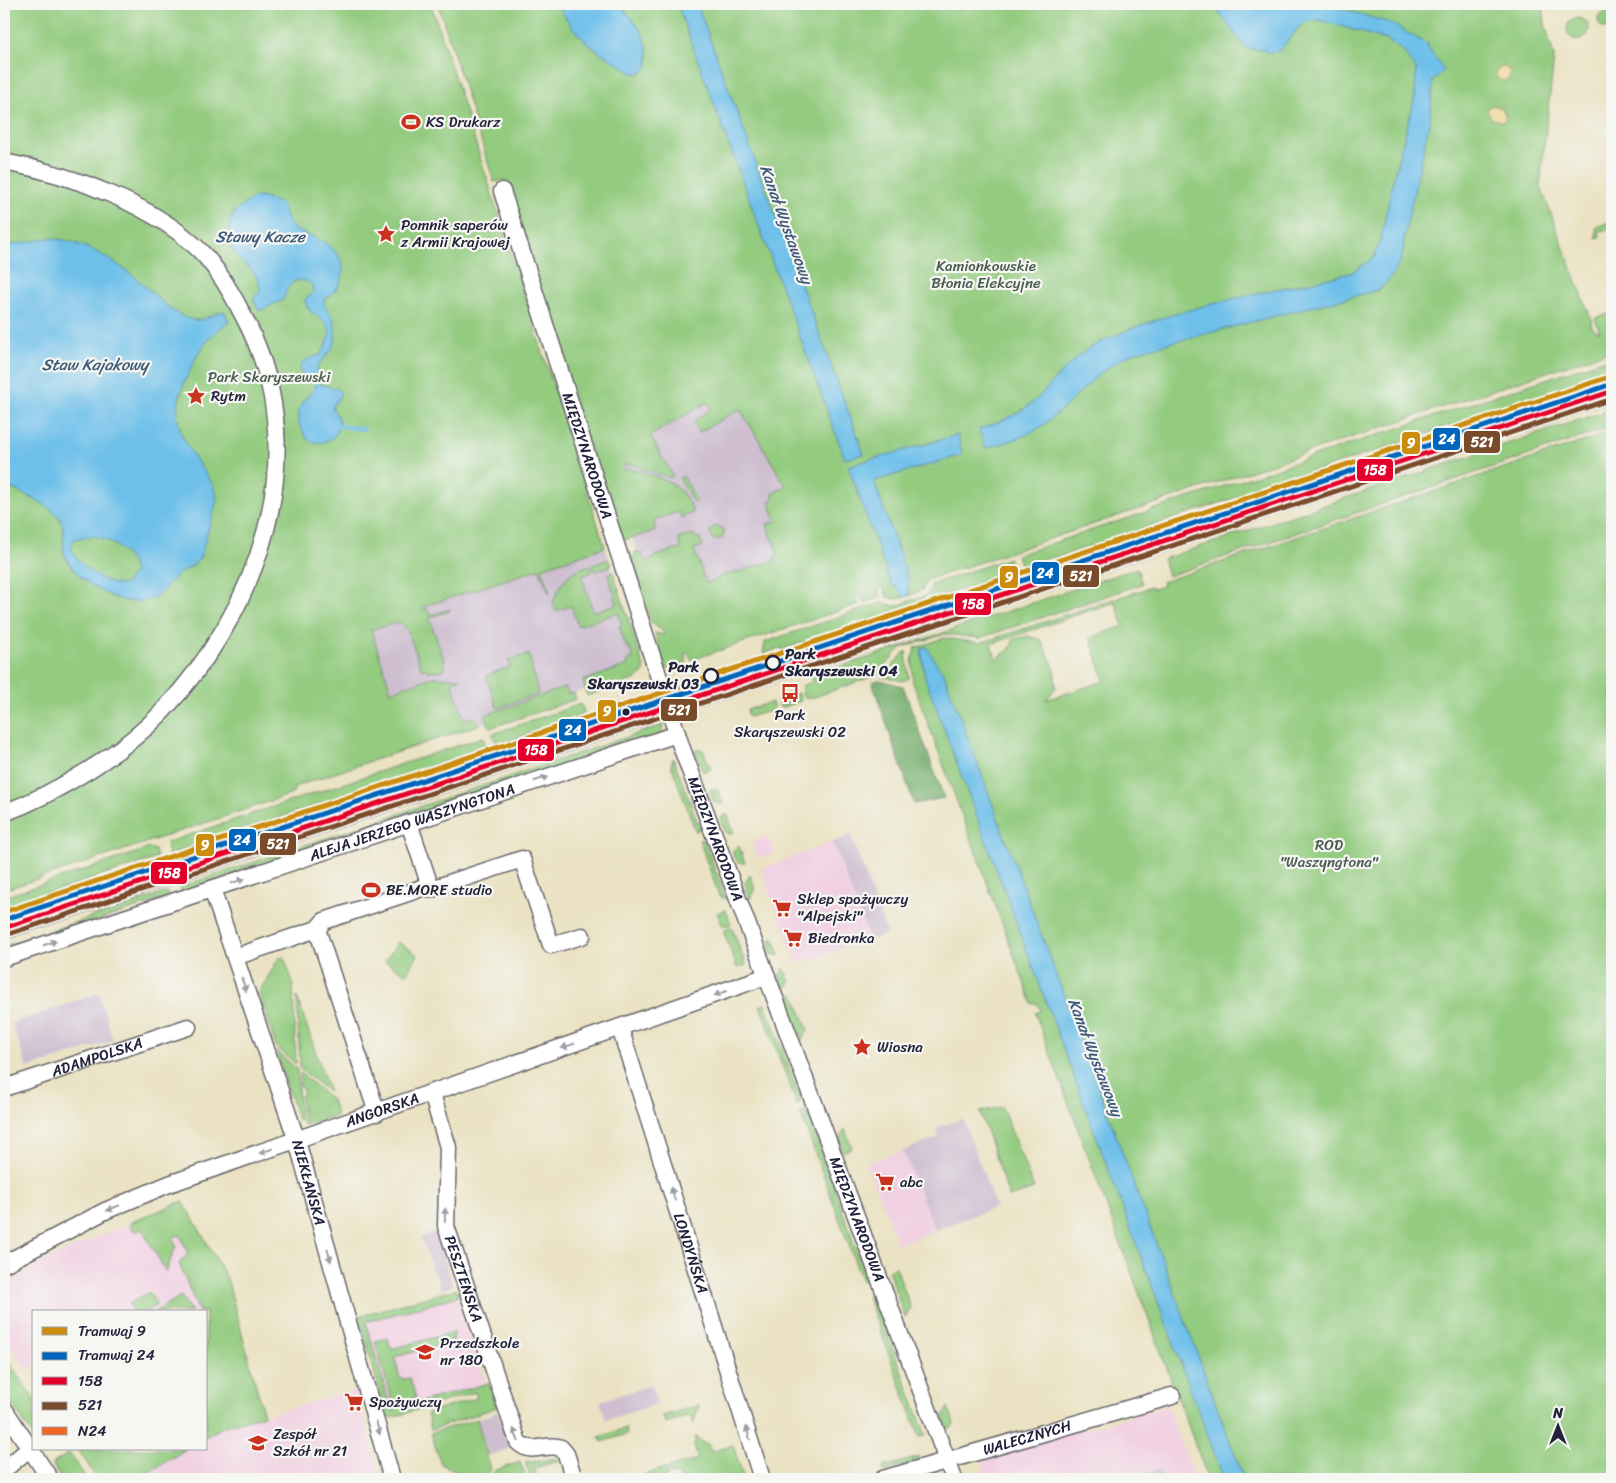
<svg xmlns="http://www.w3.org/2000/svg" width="1616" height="1483" font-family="Sriracha,sans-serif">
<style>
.built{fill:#f1d0e2}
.industrial{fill:#cebed0}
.green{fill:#93cb7f;stroke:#5a765d;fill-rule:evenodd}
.forest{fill:#76af6e;stroke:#4c6854}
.sand{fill:#eeda9e;stroke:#887e6c}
.water{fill:#6ec0ea;stroke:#487192;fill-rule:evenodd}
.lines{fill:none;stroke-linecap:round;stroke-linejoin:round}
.stream{stroke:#6ec0ea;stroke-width:4}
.minor-casing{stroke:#68656a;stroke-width:19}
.major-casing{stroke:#68656a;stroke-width:24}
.minor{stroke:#fff;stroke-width:16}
.major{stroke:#eec569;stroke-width:21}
.bus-1-casing{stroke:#f6f6f2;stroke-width:9}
.bus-2-casing{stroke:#f6f6f2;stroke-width:9}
.bus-3-casing{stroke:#f6f6f2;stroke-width:9}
.bus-1{stroke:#e4002b;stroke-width:5}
.bus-2{stroke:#7a4b2a;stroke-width:5}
.bus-3{stroke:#f26522;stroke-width:5}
.tram-1-casing{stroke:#f6f6f2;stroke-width:9}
.tram-2-casing{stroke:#f6f6f2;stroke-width:9}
.tram-1{stroke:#cc8c0c;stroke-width:5}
.tram-2{stroke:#0065bd;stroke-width:5}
.oneway{fill:#9c9ca7}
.stop-dot{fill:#f6f6f2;stroke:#22223b;stroke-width:2.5}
.bus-dot{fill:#22223b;stroke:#f6f6f2;stroke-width:2}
.labels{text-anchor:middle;stroke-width:4.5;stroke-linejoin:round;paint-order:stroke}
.poi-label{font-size:15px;fill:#22223b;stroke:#f6f6f2;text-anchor:start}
.park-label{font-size:15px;fill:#4a5d53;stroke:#f6f6f2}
.street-label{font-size:15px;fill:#22223b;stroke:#f6f6f2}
.stop-label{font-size:15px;font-weight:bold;fill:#22223b;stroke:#f6f6f2;text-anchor:start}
.water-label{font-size:16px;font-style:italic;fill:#3d5978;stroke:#f6f6f2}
.line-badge{stroke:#f6f6f2;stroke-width:2}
.badge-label{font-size:14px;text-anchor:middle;font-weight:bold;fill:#fff}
</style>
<rect width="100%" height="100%" fill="#f6f6f2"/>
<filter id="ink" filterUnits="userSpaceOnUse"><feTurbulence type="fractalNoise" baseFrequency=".02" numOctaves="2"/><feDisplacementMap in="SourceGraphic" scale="10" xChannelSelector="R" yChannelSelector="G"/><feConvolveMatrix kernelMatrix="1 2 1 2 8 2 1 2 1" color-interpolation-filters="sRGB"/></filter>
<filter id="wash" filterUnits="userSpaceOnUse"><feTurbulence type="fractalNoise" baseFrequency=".0096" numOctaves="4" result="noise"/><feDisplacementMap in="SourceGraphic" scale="20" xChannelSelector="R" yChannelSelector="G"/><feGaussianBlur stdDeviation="1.12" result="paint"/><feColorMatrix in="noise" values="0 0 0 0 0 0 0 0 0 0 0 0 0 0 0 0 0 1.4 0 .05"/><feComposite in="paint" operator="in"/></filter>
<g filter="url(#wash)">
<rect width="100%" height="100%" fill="#eae2c2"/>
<path class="built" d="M767 836 773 853 758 858 752 842Z
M833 842 869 939 797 964 761 869Z
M903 1151 935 1230 896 1245 894 1234 866 1163Z
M171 1206 188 1255 179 1263 199 1312H34V1367L27 1371 4 1335V1284L54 1256Z
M457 1297 486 1383 391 1411 366 1322Z
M356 1390 381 1479H139L186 1449H206V1437L222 1427Z
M1167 1406 1194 1479H1163L1159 1469 1124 1479H988L980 1459Z"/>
<path class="industrial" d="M731 372 788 469 798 554 659 620 605 451Z
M605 547 645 670 459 731 384 696 362 627Z
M851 835 882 921 888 934 869 939 833 842Z
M99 993 113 1041 27 1068 12 1023Z
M963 1119 996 1207 935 1230 903 1151 939 1137 935 1128Z
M435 1232 453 1285 441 1290 435 1273 432 1274 433 1273 421 1238H419Z
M651 1385 657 1404 606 1420 600 1401Z
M498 1412 511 1448 488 1456 477 1419Z
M1159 1469 1163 1479H1124Z"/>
<path class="green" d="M4 4H431L605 547 542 568 550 594 539 569 422 607 423 609 427 608 430 615 450 609V611L429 618 446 665 444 670 429 671 421 668 408 631 399 622 371 630 391 691 433 677 462 678 452 682 464 719 475 717 479 725 296 786 292 794 4 890Z
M438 4H1543L1545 24 1554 57 1540 185 1591 319 1592 328 1600 332 1595 318 1612 313V350L927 580 922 590C911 595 898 602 887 597L883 587 878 589 881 597 864 603 860 595 855 597 859 604 691 660 688 653 685 654 687 662 666 669 655 633 664 635 663 631 651 623 631 558 637 551 638 554 642 553 645 562 655 558V556L681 548 678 539 690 535 700 539 703 546 694 549 706 583 719 579V577L775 561 774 557 778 555 767 524 776 521 769 501 773 499V493L786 486 740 409 698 433 694 421 711 409 707 402 650 436 673 476 671 478 629 464 621 467 623 470 628 468C650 475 674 478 687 499 689 504 693 507 692 513L681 518 679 512 654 520 655 531 625 540 617 535 504 180 494 182Z
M1598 20a8 8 0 1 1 16 0a8 8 0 1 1-16 0Z
M1567 29a11 11 0 1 1 22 0a11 11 0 1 1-22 0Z
M1609 222H1612V229L1599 231 1600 237 1596 238V227Z
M1612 357V372L1022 569 1017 555Z
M1612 409V427L1168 576 1163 559Z
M1612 432V1479H1208L1035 1013 1041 1011 1037 1003 1032 1004 913 683 912 662 915 648 944 638 980 643 1151 587 1154 589 1163 586 1162 582ZM1115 602 1124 626 1090 638 1105 681 1046 700 1056 687 1054 667 1041 640 1028 636 1014 639 1009 650 996 659 991 644Z
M683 476 697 501 694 503 679 478Z
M710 533a7 7 0 1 1 14 0a7 7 0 1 1-14 0Z
M1009 558 1013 572 782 650 781 648 763 654 765 642 881 603 896 606 927 595 932 584Z
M607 560H609L611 566 595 571 592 565Z
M590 565 592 572 582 576 593 612 617 604 608 574 613 572 645 670 639 678 587 696 583 681 628 665 627 661 633 658 629 647H626L619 626 622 625 618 613 578 626 571 606 556 611 553 602C563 579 566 573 590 565Z
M1137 568 1142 584 980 638 945 634 901 648 877 675 809 699 803 696 801 686 812 682 810 677Z
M906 651 909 678 903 681 882 677Z
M529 654 538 694 497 708 486 675 510 667 508 661Z
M566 687 568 694 574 693 576 699 490 728 485 715Z
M798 693 801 701 780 708 777 700Z
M772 702 774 710 749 717 747 710Z
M581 704 584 711 583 715 497 745 492 734Z
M663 725 661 734 182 892 180 887Z
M483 737 486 748 169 855 166 847 168 842Z
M700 749 703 750 711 769 703 772 695 750Z
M673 758 700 828 696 832 671 765Z
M717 788 723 804H717L713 800 710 790Z
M727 814 734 833 729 834 725 832 721 821 722 817Z
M699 840H704L726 899 719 896Z
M739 846 745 863C737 863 733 859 733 850Z
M150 848 155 850 157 858 4 908V897Z
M750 875 755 888 750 899 745 883Z
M167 892 169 897 4 952V946Z
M726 910 731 924 723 927 717 913Z
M732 928 746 965 737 968 723 931Z
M773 936V937L780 955H773L768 947Z
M398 942 418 955 406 974 385 961Z
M284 957 293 983 296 1064 276 1047 259 992 279 958Z
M784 968 790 982 788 986 783 988 779 976Z
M794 994 808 1030 802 1040 786 996Z
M297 997 329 1092 300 1069Z
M765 1004 802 1101 797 1105 760 1006Z
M276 1051 297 1069 300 1121H298Z
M300 1073 332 1100 337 1116 303 1125 301 1095 303 1094V1088L300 1087Z
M1002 1107 1034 1189 1009 1197 980 1112Z
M804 1111 807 1113 867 1279 862 1281 800 1112Z
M845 1129 852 1148 843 1152 839 1140Z
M183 1201 227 1278 264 1415 222 1427 206 1437V1312H199L179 1263 188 1254 180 1235 173 1237 176 1246 166 1272 142 1229 135 1232 129 1223Z
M896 1267 911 1308 905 1318 888 1270Z
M456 1289 459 1296 366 1322 391 1410 489 1383 497 1407 431 1430 427 1413 477 1398 475 1392 387 1419 359 1316Z
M149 1292 157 1305 146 1312H133L129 1304Z
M872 1294 926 1436 920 1437 867 1296Z
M181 1296 192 1312H154Z
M454 1332 453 1341 395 1357 399 1376 404 1379 410 1378 416 1398 393 1405 375 1341 388 1338 391 1349Z
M7 1360 34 1399V1437L4 1393V1361Z
M699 1405 693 1425 690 1416 665 1423 663 1416Z
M948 1407 954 1423 952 1427 947 1429 943 1418Z
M477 1419 491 1470 483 1479H470L441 1464 431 1433Z
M626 1428 627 1434 602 1442 599 1437Z
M696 1436 700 1442 708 1444 711 1452 733 1445 744 1479H679V1475L670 1474 668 1468 698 1459 694 1446Z
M78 1449H186L139 1479H97Z
M69 1453 87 1479H62L53 1466 54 1463Z
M919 1457 920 1461 884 1472 883 1467Z
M556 1458 560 1461 534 1468 538 1479H531L525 1461 533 1462Z
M520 1462 527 1479H488L496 1470Z
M665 1468 668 1475 666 1478 643 1479 644 1475Z"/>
<path class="forest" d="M879 680 903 686 944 798 914 804 872 682Z"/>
<path class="sand" d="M1496 74a7 7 0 1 1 14 0a7 7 0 1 1-14 0Z
M1491 105 1502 108 1506 116 1504 122 1492 119 1487 110Z"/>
<path class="water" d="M558 4H619C636 22 653 42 647 68L640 73H633C598 51 578 43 558 4Z
M677 4H697L864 454 845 459Z
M1213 4H1325L1390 23 1429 45 1427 47 1444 70 1433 81 1430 119 1404 238C1405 258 1394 278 1378 290L1138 351C1097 367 1076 401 1042 426 1025 438 1005 443 985 448L979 429C1002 422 1021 413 1039 397 1056 379 1073 357 1095 345 1169 307 1270 292 1351 273L1374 257 1381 237 1394 176 1415 96 1416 69 1402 50 1387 40 1320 20 1306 22 1300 26 1278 52 1273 51 1270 54 1264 50 1245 48Z
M261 197 280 203C285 210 286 221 292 227 300 234 311 235 320 240 349 255 351 283 324 300 324 307 327 309 331 314 335 320 336 333 335 341 331 361 308 360 320 384L338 389 341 394 332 407C334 412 338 416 339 421 340 439 321 448 307 439L299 424V409L303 401 316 387 313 382 302 376 300 366 306 360 321 354C347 315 306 322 305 299L313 294 312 285 304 280 294 281 287 289 283 300 259 311 253 299 260 291C260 257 212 264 234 212L253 198Z
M50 238C83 241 110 258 136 278 151 290 174 318 195 320 204 321 215 313 224 311L229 322C210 333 200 349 191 368 169 414 174 428 203 470 210 480 216 487 217 500L201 555C197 566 187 568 178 574 168 582 163 594 150 599 123 610 78 583 66 558 59 544 69 528 57 515 43 500 21 495 4 484V246ZM94 536C110 538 134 556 134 573L126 584C110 590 76 564 71 548L74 539Z
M958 435 962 455 874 481 908 578 909 596 902 597 900 591 891 584 848 466Z
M927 647 939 668 943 671 1244 1479H1224L925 678 921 649Z"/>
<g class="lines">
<path class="stream" d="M339 426 364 429"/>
</g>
</g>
<g filter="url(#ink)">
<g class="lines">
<g class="minor-casing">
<g id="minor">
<path d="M4 162C70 174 160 206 206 257 224 278 237 303 249 327 313 460 258 610 162 712 123 753 57 793 4 813"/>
<path id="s1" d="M502 191 681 746 954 1479"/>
<path d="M409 823 431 889 522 859 551 945 582 936"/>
<path id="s2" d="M212 889 297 1141 392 1479"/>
<path d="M235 957 317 929"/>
<path id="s3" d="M4 958 677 734"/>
<path id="s4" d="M620 1028 762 1479"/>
<path id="s5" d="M4 1088 188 1027"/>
<path id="s6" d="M432 1094 448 1147 446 1226 518 1442C532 1456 546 1442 561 1448L566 1454 574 1479"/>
<path d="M377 1113 317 929 324 921 414 891 430 884"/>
<path id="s7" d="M4 1264 105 1211 169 1184 767 976"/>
<path d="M4 1409 50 1479"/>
<path d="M4 1470 30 1448"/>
<path id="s8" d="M883 1479 1172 1396"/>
</g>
</g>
<g class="major-casing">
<path id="major" d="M4 928 1612 391"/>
</g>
<use href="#minor" class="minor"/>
<use href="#major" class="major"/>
<g class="bus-1-casing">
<path id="bus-1" d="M4 928 1612 391"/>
</g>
<g class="bus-2-casing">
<path id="bus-2" d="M6 935 1612 399"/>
</g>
<g class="bus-3-casing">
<path id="bus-3" d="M4 920 1610 384"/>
</g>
<use href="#bus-1" class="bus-1"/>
<use href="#bus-2" class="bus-2"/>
<use href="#bus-3" class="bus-3"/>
<g class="tram-1-casing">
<path id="tram-1" d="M4 912 1612 376"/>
</g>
<g class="tram-2-casing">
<path id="tram-2" d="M6 919 1612 384"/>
</g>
<use href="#tram-1" class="tram-1"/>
<use href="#tram-2" class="tram-2"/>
</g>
<defs><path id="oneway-solid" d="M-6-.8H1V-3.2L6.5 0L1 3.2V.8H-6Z" transform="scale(1.25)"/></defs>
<g class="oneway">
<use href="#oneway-solid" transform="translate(541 779) rotate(-18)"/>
<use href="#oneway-solid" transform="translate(238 881) rotate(-18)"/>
<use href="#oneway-solid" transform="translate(50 943) rotate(-19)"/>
<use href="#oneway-solid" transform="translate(244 985) rotate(71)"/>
<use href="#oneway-solid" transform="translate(721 993) rotate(161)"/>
<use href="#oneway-solid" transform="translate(568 1046) rotate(161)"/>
<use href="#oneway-solid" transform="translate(266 1151) rotate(161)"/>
<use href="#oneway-solid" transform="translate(673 1194) rotate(-107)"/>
<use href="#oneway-solid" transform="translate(113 1208) rotate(157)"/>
<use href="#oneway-solid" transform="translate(445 1215) rotate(-88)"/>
<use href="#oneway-solid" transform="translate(329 1255) rotate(74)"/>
<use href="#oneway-solid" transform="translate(378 1428) rotate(74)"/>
<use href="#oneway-solid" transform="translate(748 1433) rotate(-107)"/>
<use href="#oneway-solid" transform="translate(516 1435) rotate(-112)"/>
</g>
</g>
<defs>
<g id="stadium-bare" transform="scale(1.5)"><path d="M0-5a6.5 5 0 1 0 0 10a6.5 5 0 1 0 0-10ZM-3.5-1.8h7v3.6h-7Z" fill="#c8321e" stroke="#f6f6f2" stroke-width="2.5" paint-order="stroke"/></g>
<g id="sight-bare" transform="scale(1.5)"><path d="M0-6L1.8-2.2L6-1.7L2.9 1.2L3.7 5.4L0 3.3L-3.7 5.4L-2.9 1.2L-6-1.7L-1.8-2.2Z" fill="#c8321e" stroke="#f6f6f2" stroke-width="2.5" paint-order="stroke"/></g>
<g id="bus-bare" transform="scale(1.5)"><path d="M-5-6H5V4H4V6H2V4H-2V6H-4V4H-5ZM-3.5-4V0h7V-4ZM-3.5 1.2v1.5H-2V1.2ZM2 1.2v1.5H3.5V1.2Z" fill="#c8321e" stroke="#f6f6f2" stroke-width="2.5" paint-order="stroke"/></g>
<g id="supermarket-bare" transform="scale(1.5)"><path d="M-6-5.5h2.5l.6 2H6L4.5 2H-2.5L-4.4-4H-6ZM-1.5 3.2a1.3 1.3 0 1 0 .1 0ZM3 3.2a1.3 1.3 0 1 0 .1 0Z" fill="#c8321e" stroke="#f6f6f2" stroke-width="2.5" paint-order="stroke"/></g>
<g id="school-bare" transform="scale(1.5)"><path d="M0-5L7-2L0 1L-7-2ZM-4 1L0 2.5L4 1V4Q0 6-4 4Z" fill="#c8321e" stroke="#f6f6f2" stroke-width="2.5" paint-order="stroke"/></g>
</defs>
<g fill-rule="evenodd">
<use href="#stadium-bare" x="411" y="122"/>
<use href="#sight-bare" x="386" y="234"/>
<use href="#sight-bare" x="196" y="396"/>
<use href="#bus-bare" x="790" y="693"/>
<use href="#stadium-bare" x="371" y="890"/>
<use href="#supermarket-bare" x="782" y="908"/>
<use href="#supermarket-bare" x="793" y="938"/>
<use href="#sight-bare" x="862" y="1047"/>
<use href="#supermarket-bare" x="885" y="1182"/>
<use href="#school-bare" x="425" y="1352"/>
<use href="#supermarket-bare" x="354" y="1402"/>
<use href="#school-bare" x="258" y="1443"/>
</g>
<g class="stop-dot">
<circle cx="773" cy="663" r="7"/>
<circle cx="711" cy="676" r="7"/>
</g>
<circle class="bus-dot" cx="626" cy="712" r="4.5"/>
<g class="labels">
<g class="poi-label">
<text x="426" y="127">KS Drukarz</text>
<text x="401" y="230">Pomnik saperów<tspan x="401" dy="17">z Armii Krajowej</tspan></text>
<text x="211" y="401">Rytm</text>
<text x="790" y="720" text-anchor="middle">Park<tspan x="790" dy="17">Skaryszewski 02</tspan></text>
<text x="386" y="895">BE.MORE studio</text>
<text x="797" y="904">Sklep spożywczy<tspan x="797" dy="17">"Alpejski"</tspan></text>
<text x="808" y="943">Biedronka</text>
<text x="877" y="1052">Wiosna</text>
<text x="900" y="1187">abc</text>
<text x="440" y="1348">Przedszkole<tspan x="440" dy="17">nr 180</tspan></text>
<text x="369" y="1407">Spożywczy</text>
<text x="273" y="1439">Zespół<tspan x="273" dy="17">Szkół nr 21</tspan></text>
</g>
<g class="park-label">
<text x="986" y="271">Kamionkowskie<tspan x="986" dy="17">Błonia Elekcyjne</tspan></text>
<text x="269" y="382">Park Skaryszewski</text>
<text x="1329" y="850">ROD<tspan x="1329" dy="17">"Waszyngtona"</tspan></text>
</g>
<g class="street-label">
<text dy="5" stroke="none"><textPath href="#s1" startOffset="278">MIĘDZYNARODOWA</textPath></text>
<text dy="5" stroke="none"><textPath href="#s3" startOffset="430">ALEJA JERZEGO WASZYNGTONA</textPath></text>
<text dy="5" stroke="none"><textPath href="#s1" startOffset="682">MIĘDZYNARODOWA</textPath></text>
<text dy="5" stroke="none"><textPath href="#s5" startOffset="98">ADAMPOLSKA</textPath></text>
<text dy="5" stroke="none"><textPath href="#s7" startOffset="409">ANGORSKA</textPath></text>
<text dy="5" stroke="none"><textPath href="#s2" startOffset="309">NIEKŁAŃSKA</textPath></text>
<text dy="5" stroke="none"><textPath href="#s1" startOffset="1088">MIĘDZYNARODOWA</textPath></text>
<text dy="5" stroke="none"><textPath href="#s4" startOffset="236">LONDYŃSKA</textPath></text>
<text dy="5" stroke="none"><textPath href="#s6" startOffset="190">PESZTEŃSKA</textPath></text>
<text dy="5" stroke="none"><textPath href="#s8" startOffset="150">WALECZNYCH</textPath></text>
</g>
<g class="stop-label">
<text x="785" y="659">Park<tspan x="785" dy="17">Skaryszewski 04</tspan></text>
<text x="699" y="672" text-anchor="end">Park<tspan x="699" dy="17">Skaryszewski 03</tspan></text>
</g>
<g class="water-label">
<text transform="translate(787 224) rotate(70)" y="6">Kanał Wystawowy</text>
<text x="260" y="242">Stawy Kacze</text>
<text x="95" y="370">Staw Kajakowy</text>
<text transform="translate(1096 1057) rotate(69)" y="6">Kanał Wystawowy</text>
</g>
</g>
<g class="line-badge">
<rect x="1432" y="427" width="29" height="24" rx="5" fill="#0065bd"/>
<rect x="1463" y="430" width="38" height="24" rx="5" fill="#7a4b2a"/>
<rect x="1401" y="431" width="20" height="24" rx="5" fill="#cc8c0c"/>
<rect x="1356" y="458" width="38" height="24" rx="5" fill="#e4002b"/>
<rect x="1031" y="561" width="29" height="24" rx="5" fill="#0065bd"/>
<rect x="1062" y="564" width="38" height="24" rx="5" fill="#7a4b2a"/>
<rect x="999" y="565" width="20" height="24" rx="5" fill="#cc8c0c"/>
<rect x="954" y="592" width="38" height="24" rx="5" fill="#e4002b"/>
<rect x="660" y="698" width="38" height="24" rx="5" fill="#7a4b2a"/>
<rect x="597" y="699" width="20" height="24" rx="5" fill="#cc8c0c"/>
<rect x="558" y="718" width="29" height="24" rx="5" fill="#0065bd"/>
<rect x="517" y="738" width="38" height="24" rx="5" fill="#e4002b"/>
<rect x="228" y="828" width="29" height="24" rx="5" fill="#0065bd"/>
<rect x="259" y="832" width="38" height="24" rx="5" fill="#7a4b2a"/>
<rect x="195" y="833" width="20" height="24" rx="5" fill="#cc8c0c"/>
<rect x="150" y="861" width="38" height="24" rx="5" fill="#e4002b"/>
</g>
<g class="badge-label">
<text x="1447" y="444">24</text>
<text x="1482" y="447">521</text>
<text x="1411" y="448">9</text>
<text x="1375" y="475">158</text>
<text x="1045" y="578">24</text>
<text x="1081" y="581">521</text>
<text x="1009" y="582">9</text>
<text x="973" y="609">158</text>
<text x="679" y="715">521</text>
<text x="607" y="716">9</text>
<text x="573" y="735">24</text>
<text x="536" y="755">158</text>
<text x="242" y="845">24</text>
<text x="278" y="849">521</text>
<text x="205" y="850">9</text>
<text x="169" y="878">158</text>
</g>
<rect width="1616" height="1483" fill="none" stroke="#f6f6f2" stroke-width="20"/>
<rect x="32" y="1310" width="175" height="140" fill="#f6f6f2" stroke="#a1a1a9"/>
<rect x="42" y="1327" width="25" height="8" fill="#cc8c0c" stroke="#a1a1a9"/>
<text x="78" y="1336" font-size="15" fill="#22223b">Tramwaj 9</text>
<rect x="42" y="1352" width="25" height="8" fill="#0065bd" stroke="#a1a1a9"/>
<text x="78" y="1360" font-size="15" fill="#22223b">Tramwaj 24</text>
<rect x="42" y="1377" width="25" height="8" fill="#e4002b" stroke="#a1a1a9"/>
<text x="78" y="1386" font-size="15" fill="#22223b">158</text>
<rect x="42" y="1402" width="25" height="8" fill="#7a4b2a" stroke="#a1a1a9"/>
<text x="78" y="1410" font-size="15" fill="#22223b">521</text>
<rect x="42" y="1427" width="25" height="8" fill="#f26522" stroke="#a1a1a9"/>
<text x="78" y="1436" font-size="15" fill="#22223b">N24</text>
<g transform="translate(1558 1426)" stroke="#f6f6f2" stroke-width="4" paint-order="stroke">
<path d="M0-4L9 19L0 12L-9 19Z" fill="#22223b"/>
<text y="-8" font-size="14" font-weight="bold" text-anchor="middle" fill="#22223b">N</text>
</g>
</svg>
